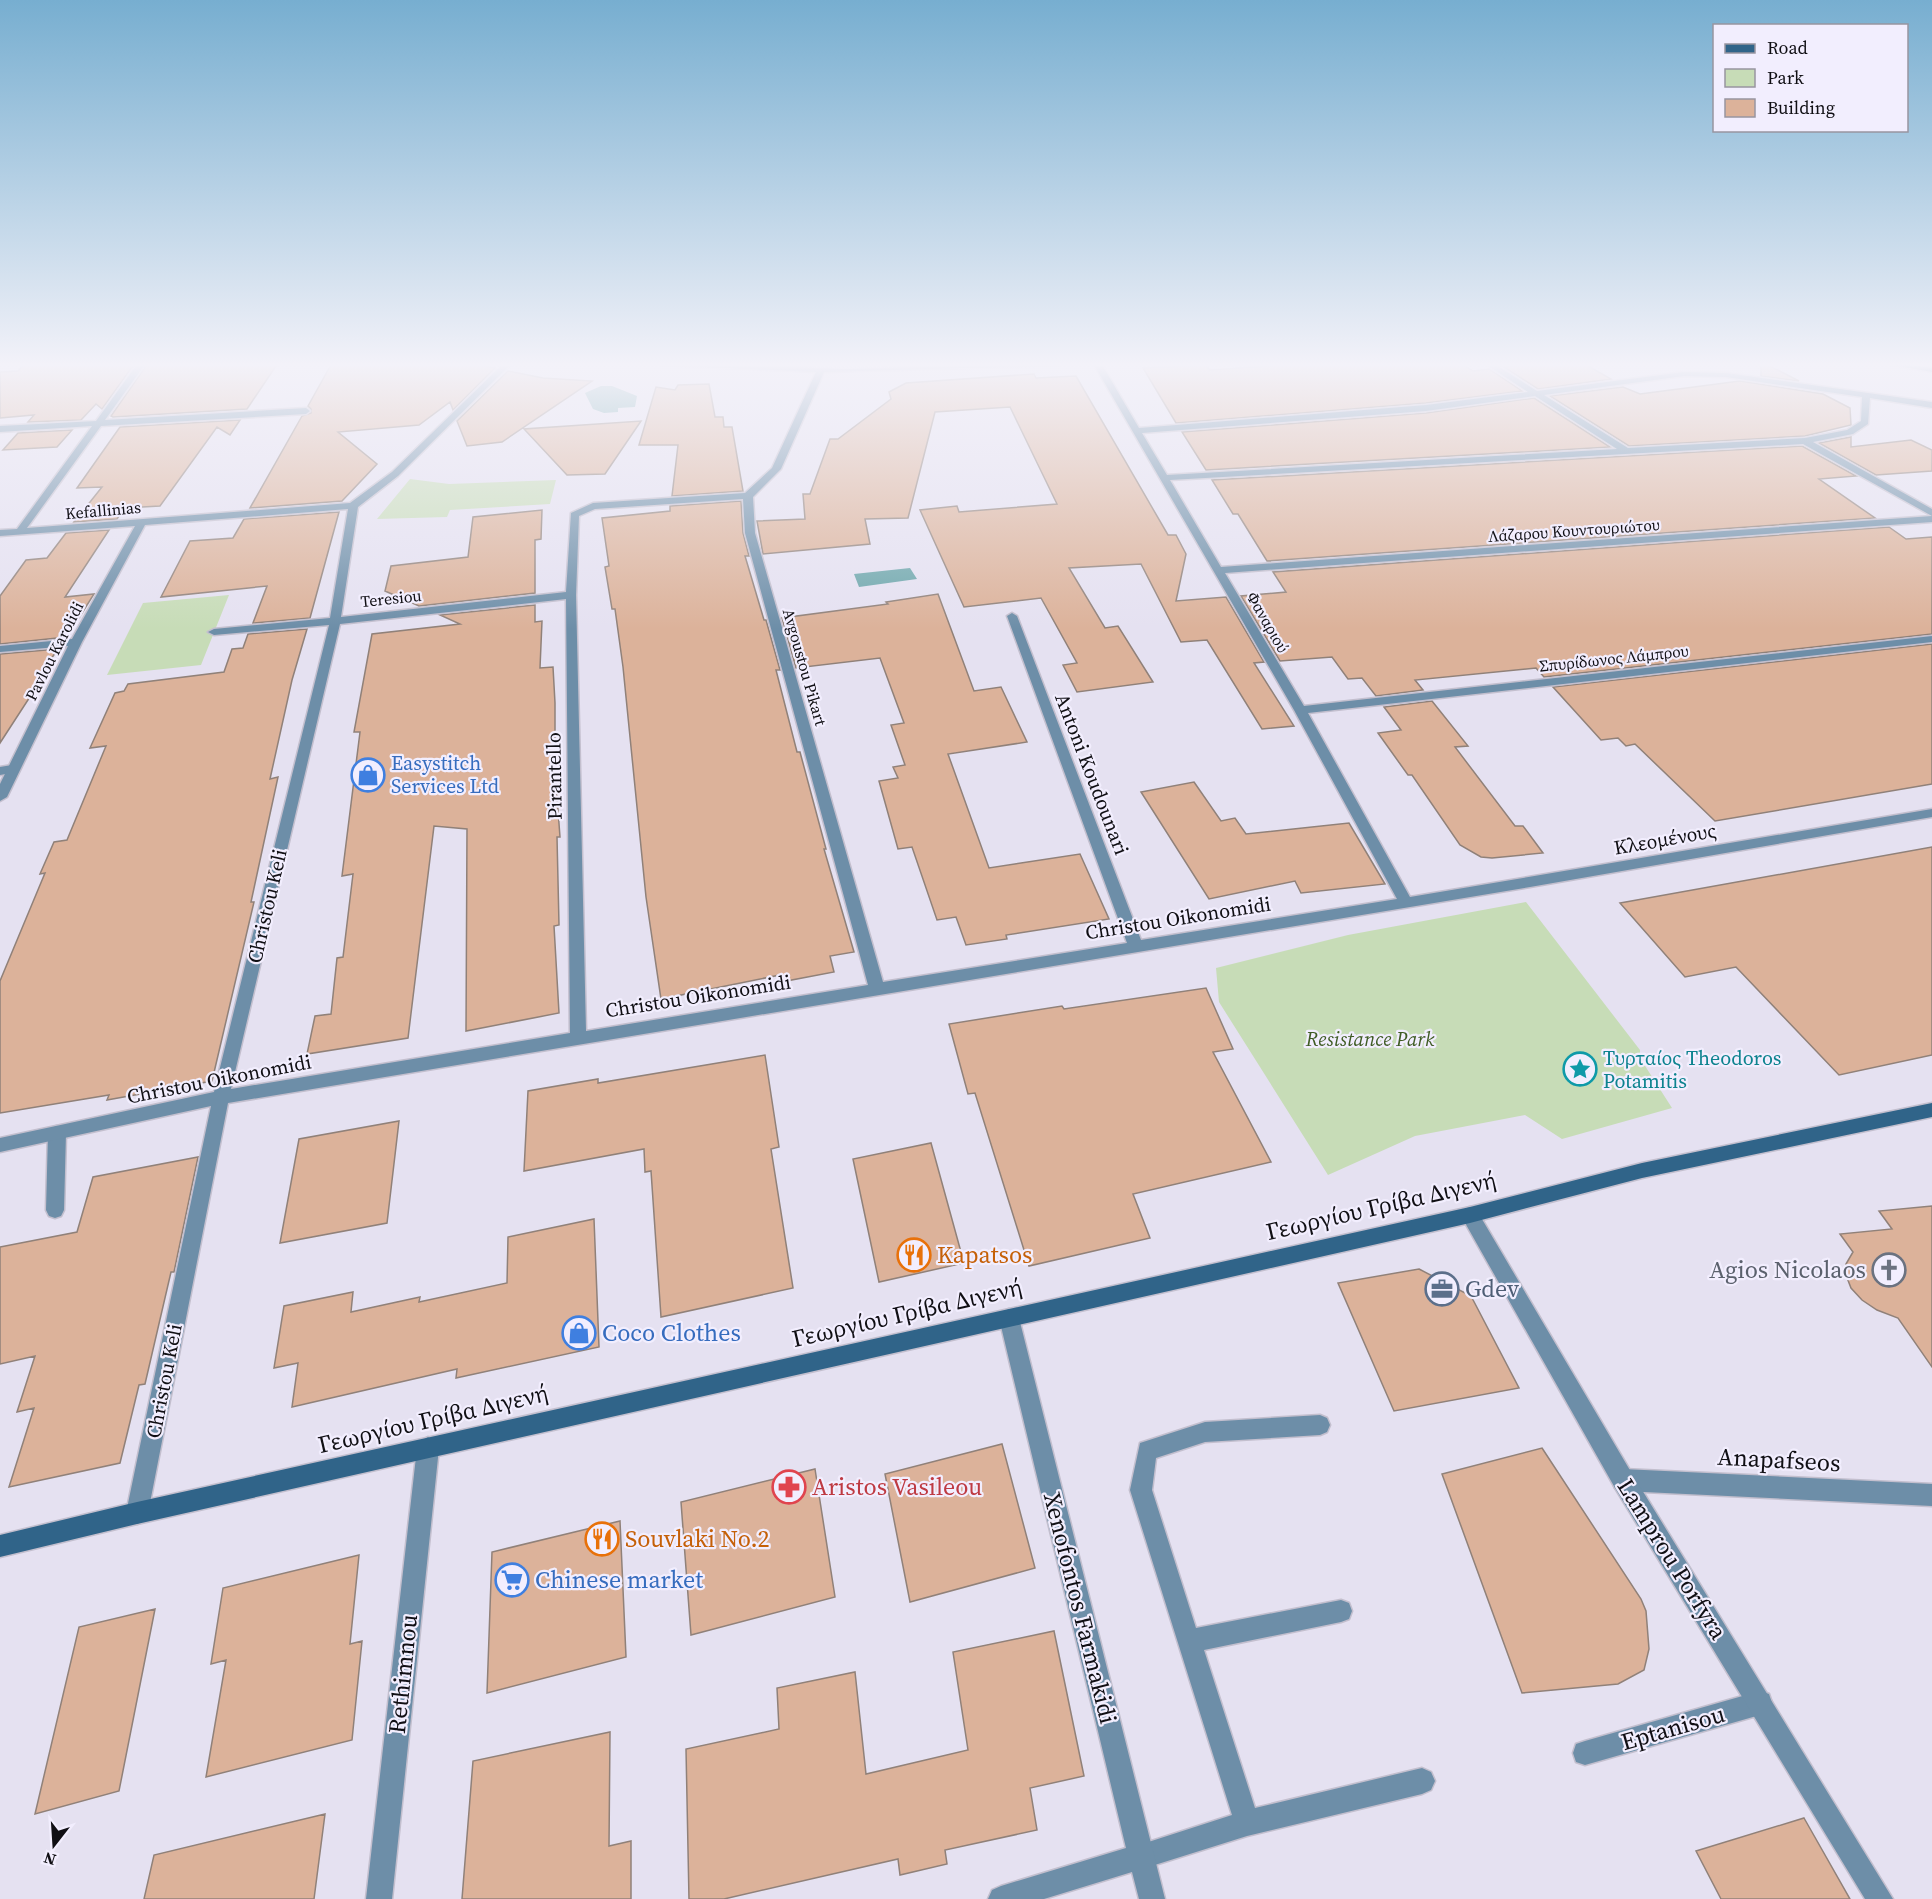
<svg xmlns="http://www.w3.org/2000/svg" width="1932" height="1899" font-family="'Source Serif 4',serif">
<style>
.green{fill:#c7dcb7}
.water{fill:#6da6ab}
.building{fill:#dcb29a;stroke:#908179;stroke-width:1.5}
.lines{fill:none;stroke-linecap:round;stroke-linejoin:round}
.service-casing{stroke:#c3bfce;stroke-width:3}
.minor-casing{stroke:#c3bfce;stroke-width:3}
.tertiary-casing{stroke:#c3bfce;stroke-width:3}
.secondary-casing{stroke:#c3bfce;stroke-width:3}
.service{fill:#6d8ea8;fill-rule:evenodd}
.minor{fill:#6d8ea8;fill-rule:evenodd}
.tertiary{fill:#6d8ea8;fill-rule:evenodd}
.secondary{fill:#306489;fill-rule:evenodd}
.labels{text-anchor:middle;stroke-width:4.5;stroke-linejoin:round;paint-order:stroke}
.far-street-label{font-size:16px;fill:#100f14;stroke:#f2eefe}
.shop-label{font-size:20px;fill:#366cbe;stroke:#f2eefe;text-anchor:start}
.street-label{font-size:20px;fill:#100f14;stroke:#f2eefe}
.park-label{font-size:20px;font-style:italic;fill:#3f5c24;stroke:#f2eefe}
.culture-label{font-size:20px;fill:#0d838f;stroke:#f2eefe;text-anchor:start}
.near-street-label{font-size:24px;fill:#100f14;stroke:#f2eefe}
.near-food-label{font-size:24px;fill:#c56008;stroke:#f2eefe;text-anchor:start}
.near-worship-label{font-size:24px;fill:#5b616d;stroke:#f2eefe;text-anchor:end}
.near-service-label{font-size:24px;fill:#4e5e75;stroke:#f2eefe;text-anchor:start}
.near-shop-label{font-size:24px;fill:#366cbe;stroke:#f2eefe;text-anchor:start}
.near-health-label{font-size:24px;fill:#be3a42;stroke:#f2eefe;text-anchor:start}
</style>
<rect width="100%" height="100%" fill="#e5e1f1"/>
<path class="green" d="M410 479 449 484 556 480 550 504 450 510 447 517 377 519Z
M229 595 201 665 107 675 143 603Z
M1526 902 1640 1050V1058L1672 1108 1562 1139 1525 1115 1415 1136 1328 1175 1219 1002 1216 968 1348 935Z"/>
<path class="water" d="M601 386H612L637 396 635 407 618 408V412L604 413 593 409 585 393Z
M910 568 917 579 859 587 854 574Z"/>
<path class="building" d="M46 363H135L102 409 96 404 81 420 28 422 34 415 0 418V372L18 371 25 364Z
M148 363H278L247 409 113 417 111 416Z
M332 363H468L495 368 453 410 450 402 419 425 338 432 377 464 342 501 250 508 302 416 311 413V409L308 406Z
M1311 363H1461L1473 371 1489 369 1522 391 1426 403 1176 423 1143 368 1205 365 1210 370Z
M1540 363H1583L1611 379 1538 389 1504 367Z
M1761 363H1764L1799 381 1761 376Z
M508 371 543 378 592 381 502 442 467 446 457 421Z
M1034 374 1036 378 1076 376 1168 535H1176L1186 554 1176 601 1226 597 1264 662 1254 663 1294 726 1262 729 1207 640 1181 642 1141 564 1069 568 1105 628 1118 626 1153 682 1077 692 1063 665 1077 663 1041 598 964 607 920 510 957 506 959 512 1057 504 1010 407 935 412 908 518 865 519 870 544 763 554 757 521 805 519 803 494H810L830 439H838L891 399 889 392 906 383Z
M1740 381 1823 394 1850 408 1851 425 1805 436 1629 446 1550 396 1623 387 1640 394Z
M709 384 715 417H723L724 427H732L743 491 672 496 678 445H639L656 387 675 390 678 385Z
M1534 398 1610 447 1206 470 1182 432 1426 413Z
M240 420 230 435 217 427 160 506 124 508 117 519 74 522 102 487 77 488 120 427Z
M641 421 605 474 567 475 524 429Z
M72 430 57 447 3 450 18 433Z
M1851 437V447L1911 440 1932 450V471L1876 475 1819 443Z
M1802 446 1856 476 1819 479 1875 518 1267 561 1238 514H1233L1212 480Z
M741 501 743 533 749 556H745L764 620H766L780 670H776L797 752H800L826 849H824L854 952 830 956 834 972 781 982 780 975 661 999 646 897 623 667 615 609H612L605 567 609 566 602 518 670 511V506Z
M542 510 541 539 535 540V593L419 606 385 591 391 566 468 557 473 517Z
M339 512 310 618 253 623 267 586 161 597 190 541 233 538 244 519Z
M1889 527 1906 539 1932 537V634L1544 677 1536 668 1415 680 1423 690 1376 696 1362 678 1348 679 1332 657 1280 661 1241 596 1286 592 1273 572Z
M109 530 65 597 94 594 67 637 0 644V596L26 560 47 558 66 533Z
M938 594 974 691 1001 687 1027 742 948 754 989 868 1080 854 1109 919 1006 935 1007 939 966 945 956 917 937 920 912 847 898 849 879 781 898 778 893 767 905 765 891 725 904 723 880 658 796 668 782 618 888 604 886 602Z
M535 605V622L542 621 540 668 553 667 555 703V770L560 837H557L559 925 554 926 559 1013 466 1031 467 829 434 826 408 1038 307 1054 315 1016 331 1014 337 958 343 957 353 874 342 876 360 732H354L372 634 460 624 440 615Z
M307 629 292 680 270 779 278 777 251 902H254L212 1081 107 1100 109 1095 0 1113V981L45 873 40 874 54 842 67 840 106 746 90 748 115 693 124 691 128 684 224 672 232 649 243 648 248 634Z
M1932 644V784L1715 821 1635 744 1626 746 1618 738 1601 740 1553 687Z
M58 649 46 666H50L0 743V654Z
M1432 701 1468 746 1455 747 1515 826H1523L1543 853 1492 858 1481 857 1460 845 1412 775H1408L1378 733 1401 730 1384 707Z
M1194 782 1221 821 1235 818 1246 834 1349 823 1385 884 1301 893 1295 881 1209 899 1141 792Z
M1932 847V1055L1839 1075 1736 967 1685 977 1620 903Z
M1206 988 1233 1049 1213 1052 1271 1162 1133 1194 1150 1238 1029 1266 975 1093 968 1094 949 1024 1062 1006 1064 1009Z
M765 1055 779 1147 771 1149 793 1288 661 1317 651 1171 645 1172 644 1149 524 1171 528 1091 598 1079V1083Z
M399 1121 387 1223 280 1243 299 1139Z
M931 1143 964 1263 879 1282 853 1159Z
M198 1157 174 1272H171L145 1384 139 1385 120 1463 9 1487 34 1408 17 1412 35 1356 0 1364V1247L77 1232 93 1177Z
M1932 1206V1367L1898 1318 1877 1310 1862 1300 1851 1288 1846 1275V1264L1853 1252 1840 1234 1892 1229 1879 1211Z
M594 1219 599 1347 456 1378 457 1369 292 1407 298 1363 274 1368 284 1306 353 1292 351 1312 420 1297 419 1302 507 1283 508 1237Z
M1419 1269 1471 1296 1519 1388 1394 1411 1338 1283Z
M1002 1444 1035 1568 910 1602 885 1474Z
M1542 1448 1641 1599 1646 1611 1649 1649 1644 1670 1618 1684 1522 1693 1442 1474Z
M815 1469 835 1597 691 1635 681 1502Z
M620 1521 626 1657 487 1693 492 1552Z
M359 1555 350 1644 362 1641 352 1740 206 1777 226 1660 211 1664 223 1588Z
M155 1609 119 1791 35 1814 79 1627Z
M1054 1631 1084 1776 1030 1788 1037 1830 945 1850 947 1864 900 1875 898 1859 724 1899H689L686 1749 779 1729 777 1688 855 1672 866 1774 968 1750 953 1652Z
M610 1732 609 1846 631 1841V1899H462L473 1761Z
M325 1814 314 1899H144L154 1855Z
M1804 1818 1850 1899H1721L1696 1851Z"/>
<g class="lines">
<g class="service-casing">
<path id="service" d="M12 765 17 766 18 769 17 772 0 775V767Z
M57 1126 63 1128 66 1133 64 1210 61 1216 55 1218 49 1216 46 1210 48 1133 51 1128Z
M1320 1415 1327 1418 1330 1425 1327 1432 1320 1435 1205 1442 1156 1458 1152 1490 1196 1628 1341 1600 1349 1603 1352 1611 1349 1619 1341 1622 1204 1650 1255 1808 1422 1768 1431 1772 1435 1781 1431 1790 1422 1794 1247 1836 1142 1869 1133 1865 1129 1856 1133 1847 1232 1815 1130 1490 1140 1443 1205 1422Z"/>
</g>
<g class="minor-casing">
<path id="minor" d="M138 363H146L105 420 306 408 310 411 306 414 101 426 27 528 350 503 392 472 504 363H512L398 476 358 507 341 617 566 592 571 513 593 503 745 493 772 468 816 372 659 365 655 363 846 369 1070 363 1066 365 824 372 781 469 753 497 755 533 883 982 1127 943 1007 616 1012 613 1017 616 1141 940 1397 899 1294 710 1093 363H1101L1139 428 1426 405 1528 392 1484 363H1493L1537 391 1684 372 1726 373 1932 402V408L1870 398 1868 424 1853 434 1813 442 1932 509V516L1803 444 1170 480 1221 567 1932 516V522L1225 573 1304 706 1932 636V642L1308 713 1410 897 1932 809V817L1530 887 228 1103 148 1513 145 1521 137 1524 129 1521 126 1513 211 1106 0 1152V1138L214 1092 329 625 214 635 208 632 214 629 330 618 348 509 145 525 82 642 7 797 0 801V784L68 646 0 652V646L72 639 135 526 0 536V530L17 529 92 426 0 432V426L96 421ZM1684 376 1726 377 1862 397 1861 421 1847 430 1805 438 1628 448 1544 395ZM1535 396 1617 449 1167 475 1142 433 1426 411ZM743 499 745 533 868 985 586 1031 576 595 579 516 595 509ZM566 599 570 1033 231 1089 340 624Z
M1009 1309 1016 1312 1019 1318 1165 1899H1139L1132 1872 1044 1899H988L992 1890 1001 1886 1126 1848 999 1318 1002 1312Z
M428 1437 435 1441 439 1448 392 1899H366L417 1448 421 1441Z
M1623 1469 1932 1484V1506L1623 1491 1615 1488 1612 1480 1615 1472Z
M1760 1691 1769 1694 1772 1703 1769 1712 1760 1715 1585 1765 1576 1762 1573 1753 1576 1744 1585 1741Z"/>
</g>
<g class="tertiary-casing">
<path id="tertiary" d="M1470 1207 1476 1209 1631 1472 1893 1899H1865L1615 1488 1464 1221 1461 1215 1464 1209Z"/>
</g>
<g class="secondary-casing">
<path id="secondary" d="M1881 363H1899L1932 368V372Z
M1932 1103V1117L1642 1178 1470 1223 137 1524 0 1557V1535L137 1502 1470 1207 1642 1163Z"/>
</g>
<use href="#service" class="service"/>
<use href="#minor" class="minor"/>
<use href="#tertiary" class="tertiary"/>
<use href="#secondary" class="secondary"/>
</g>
<linearGradient id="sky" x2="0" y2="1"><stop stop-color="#77aed0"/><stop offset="0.58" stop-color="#f3f2f9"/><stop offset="1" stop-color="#f3f2f9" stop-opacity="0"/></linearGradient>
<rect width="1932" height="629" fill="url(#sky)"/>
<defs>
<g id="shop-ring" transform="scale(1.725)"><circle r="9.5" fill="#f2eefe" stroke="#3f7fe0" stroke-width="1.5"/><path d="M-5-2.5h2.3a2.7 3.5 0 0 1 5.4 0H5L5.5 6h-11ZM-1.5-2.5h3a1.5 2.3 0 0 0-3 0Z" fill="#3f7fe0"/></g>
<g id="sight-ring" transform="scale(1.725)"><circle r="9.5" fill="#f2eefe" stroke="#0f9aa8" stroke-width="1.5"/><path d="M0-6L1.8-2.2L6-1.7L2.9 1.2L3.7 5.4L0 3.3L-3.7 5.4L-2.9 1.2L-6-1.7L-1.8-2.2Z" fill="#0f9aa8"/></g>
<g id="restaurant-ring" transform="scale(1.725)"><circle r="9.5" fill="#f2eefe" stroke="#e8710a" stroke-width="1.5"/><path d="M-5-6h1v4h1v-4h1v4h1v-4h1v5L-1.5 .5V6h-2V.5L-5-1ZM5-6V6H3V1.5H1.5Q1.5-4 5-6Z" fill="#e8710a"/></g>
<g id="church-ring" transform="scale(1.725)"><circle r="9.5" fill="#f2eefe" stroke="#6b7280" stroke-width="1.5"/><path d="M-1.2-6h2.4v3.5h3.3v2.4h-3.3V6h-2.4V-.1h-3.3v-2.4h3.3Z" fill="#6b7280"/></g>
<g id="office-ring" transform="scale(1.725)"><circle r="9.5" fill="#f2eefe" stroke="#5c6f8a" stroke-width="1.5"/><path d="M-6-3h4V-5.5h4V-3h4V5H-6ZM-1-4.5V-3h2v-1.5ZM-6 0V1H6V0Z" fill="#5c6f8a"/></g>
<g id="pharmacy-ring" transform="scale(1.725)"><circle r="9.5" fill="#f2eefe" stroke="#e0444e" stroke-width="1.5"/><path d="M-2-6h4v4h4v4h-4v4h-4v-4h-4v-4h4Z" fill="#e0444e"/></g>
<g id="supermarket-ring" transform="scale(1.725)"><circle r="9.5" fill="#f2eefe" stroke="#3f7fe0" stroke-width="1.5"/><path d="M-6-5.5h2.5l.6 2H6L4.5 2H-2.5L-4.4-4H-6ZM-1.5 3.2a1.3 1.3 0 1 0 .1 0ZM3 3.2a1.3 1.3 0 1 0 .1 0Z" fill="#3f7fe0"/></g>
</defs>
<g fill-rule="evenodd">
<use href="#shop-ring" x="368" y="775"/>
<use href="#sight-ring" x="1580" y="1069"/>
<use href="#restaurant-ring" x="914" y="1255"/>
<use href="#church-ring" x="1889" y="1270"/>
<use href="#office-ring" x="1442" y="1289"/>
<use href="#shop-ring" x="579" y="1333"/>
<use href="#pharmacy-ring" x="789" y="1487"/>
<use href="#restaurant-ring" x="602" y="1539"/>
<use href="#supermarket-ring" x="512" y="1580"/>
</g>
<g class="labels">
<g class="far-street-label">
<text transform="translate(103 510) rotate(-5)" y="6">Kefallinias</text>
<text transform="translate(1574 530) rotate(-4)" y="6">Λάζαρου Κουντουριώτου</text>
<text transform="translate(391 598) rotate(-6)" y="6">Teresiou</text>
<text transform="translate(1268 622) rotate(60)" y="6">Φαναριού</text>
<text transform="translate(54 651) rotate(-63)" y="6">Pavlou Karolidi</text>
<text transform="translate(1614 658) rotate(-6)" y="6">Σπυρίδωνος Λάμπρου</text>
<text transform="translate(805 667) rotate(74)" y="6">Avgoustou Pikart</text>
</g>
<g class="shop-label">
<text x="391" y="770">Easystitch<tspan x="391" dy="23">Services Ltd</tspan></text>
</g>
<g class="street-label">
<text transform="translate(1092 774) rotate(69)" y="7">Antoni Koudounari</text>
<text transform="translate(554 776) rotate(-91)" y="7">Pirantello</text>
<text transform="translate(1665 839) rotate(-10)" y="7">Κλεομένους</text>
<text transform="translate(267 906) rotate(-77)" y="7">Christou Keli</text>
<text transform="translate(1178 918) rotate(-9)" y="7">Christou Oikonomidi</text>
<text transform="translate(698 996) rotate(-9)" y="7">Christou Oikonomidi</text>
<text transform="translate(219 1079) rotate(-11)" y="7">Christou Oikonomidi</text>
<text transform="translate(164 1381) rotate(-79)" y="7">Christou Keli</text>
</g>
<g class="park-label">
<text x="1370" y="1046">Resistance Park</text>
</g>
<g class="culture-label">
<text x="1603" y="1065">Τυρταίος Theodoros<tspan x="1603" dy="23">Potamitis</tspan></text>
</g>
<g class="near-street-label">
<text transform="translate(1381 1206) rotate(-13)" y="8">Γεωργίου Γρίβα Διγενή</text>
<text transform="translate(907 1313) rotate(-13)" y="8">Γεωργίου Γρίβα Διγενή</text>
<text transform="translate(433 1419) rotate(-13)" y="8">Γεωργίου Γρίβα Διγενή</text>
<text transform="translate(1779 1460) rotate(3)" y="8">Anapafseos</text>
<text transform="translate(1672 1559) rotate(58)" y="8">Lamprou Porfyra</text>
<text transform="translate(1080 1608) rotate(76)" y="8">Xenofontos Farmakidi</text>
<text transform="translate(403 1674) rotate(-84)" y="8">Rethimnou</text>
<text transform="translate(1673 1728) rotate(-16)" y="8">Eptanisou</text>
</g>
<g class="near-food-label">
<text x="937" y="1263">Kapatsos</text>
<text x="625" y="1547">Souvlaki No.2</text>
</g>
<g class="near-worship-label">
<text x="1866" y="1278">Agios Nicolaos</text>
</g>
<g class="near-service-label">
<text x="1465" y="1297">Gdev</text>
</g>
<g class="near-shop-label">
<text x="602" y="1341">Coco Clothes</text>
<text x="535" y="1588">Chinese market</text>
</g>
<g class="near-health-label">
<text x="812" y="1495">Aristos Vasileou</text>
</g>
</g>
<rect x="1713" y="24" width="195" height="108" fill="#f2eefe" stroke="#9895a0" stroke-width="1.5"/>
<rect x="1725" y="44" width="30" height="9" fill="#306489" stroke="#9895a0" stroke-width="1.5"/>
<text x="1767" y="54" font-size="18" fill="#100f14">Road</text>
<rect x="1725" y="69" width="30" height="18" fill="#c7dcb7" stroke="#9895a0" stroke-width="1.5"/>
<text x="1767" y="84" font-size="18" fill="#100f14">Park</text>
<rect x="1725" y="99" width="30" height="18" fill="#dcb29a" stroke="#9895a0" stroke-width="1.5"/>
<text x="1767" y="114" font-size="18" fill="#100f14">Building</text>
<g transform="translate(54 1845) rotate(197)" stroke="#f2eefe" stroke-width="4.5" paint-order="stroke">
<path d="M0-4.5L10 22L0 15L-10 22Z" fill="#100f14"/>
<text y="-9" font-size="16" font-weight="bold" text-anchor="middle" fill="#100f14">N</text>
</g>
</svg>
